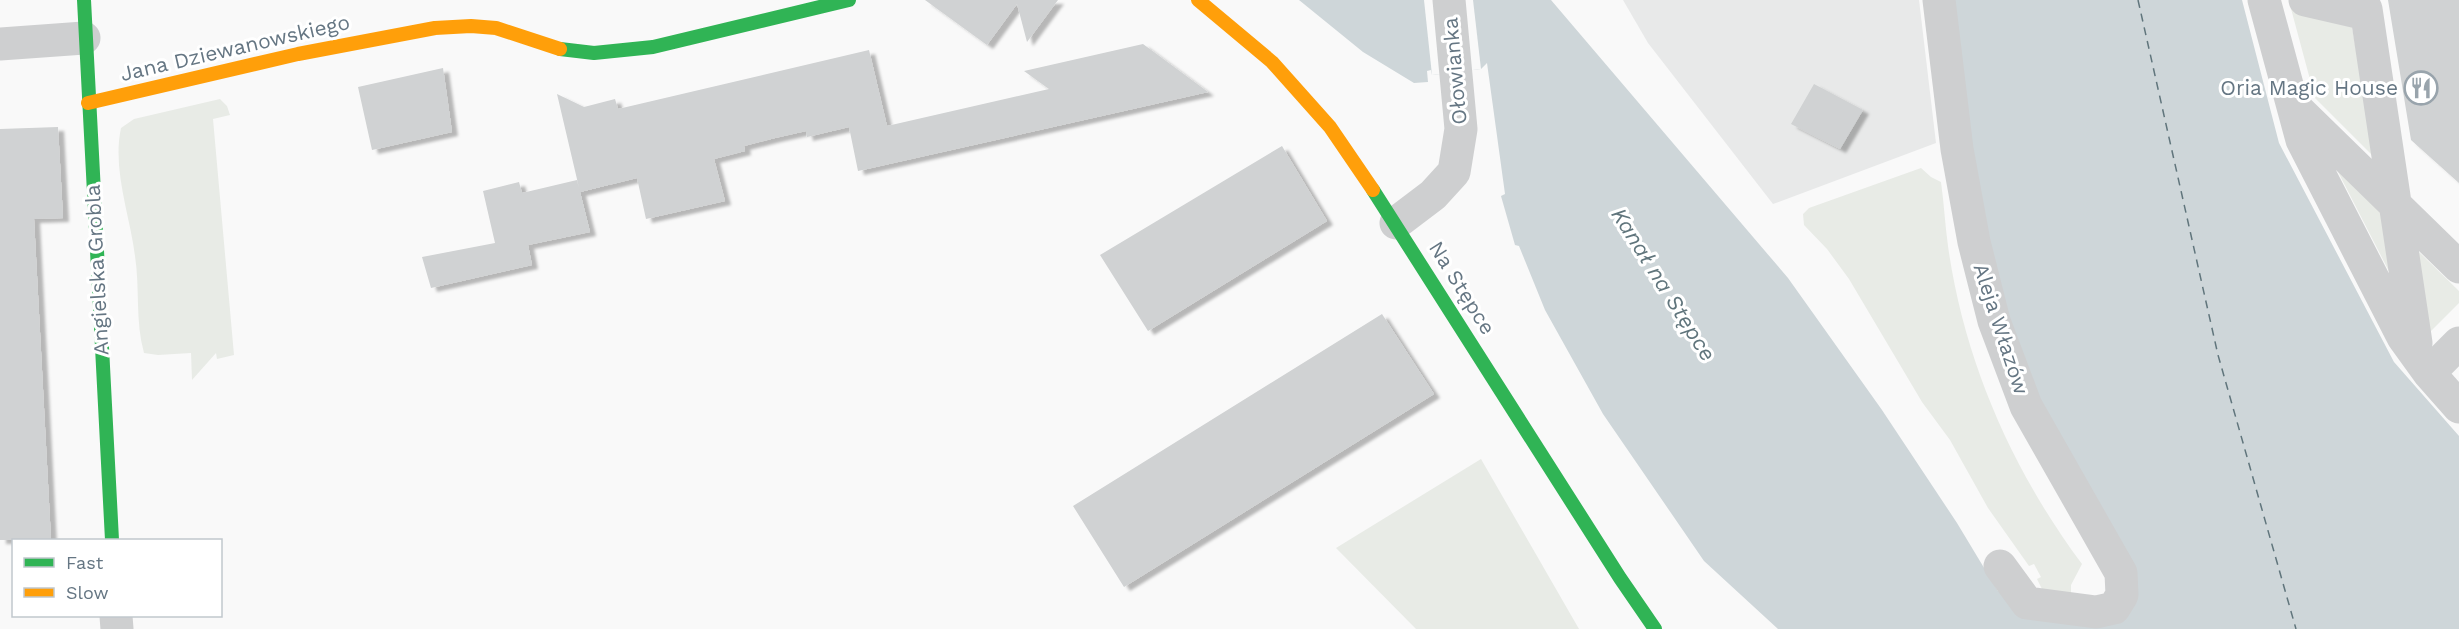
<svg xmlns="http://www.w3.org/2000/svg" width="2459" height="629" font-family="'Work Sans',sans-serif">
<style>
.built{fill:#e8e9e9}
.green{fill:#e8ebe6}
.water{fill:#ced6d9}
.pier{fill:#f9f9f9}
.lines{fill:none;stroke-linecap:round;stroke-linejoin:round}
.ferry{stroke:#60757c;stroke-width:1.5;stroke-dasharray:8 6;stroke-linecap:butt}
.building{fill:#d0d2d3;filter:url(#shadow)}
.street{stroke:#cecfd0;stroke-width:33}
.fast{stroke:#30b455;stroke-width:14}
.slow{stroke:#ff9f0a;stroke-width:14}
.labels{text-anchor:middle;stroke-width:6;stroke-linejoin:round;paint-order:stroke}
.street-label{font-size:21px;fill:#657683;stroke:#fff}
.poi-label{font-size:21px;fill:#657683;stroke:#fff;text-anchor:end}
.water-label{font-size:22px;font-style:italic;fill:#60757c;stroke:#fff}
</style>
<defs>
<filter id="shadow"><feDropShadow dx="6" dy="4" stdDeviation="1.5" flood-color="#0004"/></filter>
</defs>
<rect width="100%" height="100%" fill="#f9f9f9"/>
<path class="built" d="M1623 0H1919L1936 143 1773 204 1648 43Z"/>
<path class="green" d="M2290 5 2351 21 2374 157 2315 98Z
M220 99 227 106 230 115 213 119 234 355 217 359 216 353 192 380 191 353 158 355 144 353C135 321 140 289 135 256 130 215 112 170 121 128L134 119Z
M2335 166 2385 215 2395 283Z
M1921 168 1931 177 1941 182C1944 203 1945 225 1948 246 1964 361 2013 472 2082 564L2071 585V596L2042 589 2037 579 2041 577 2034 564 2029 566 1988 508 1950 440 1922 402 1849 279 1827 249 1804 225 1803 214 1809 208Z
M2416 249 2459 291V303L2428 334Z
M1481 459 1579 629H1416L1336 548Z"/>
<path class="water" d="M1299 0H1551L1788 278 1882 410 1957 523 1998 591 2129 611 2003 318 1963 115 1952 0H2242L2279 143 2394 362 2459 436V629H1778L1704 561 1603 414 1545 310 1519 246 1515 245 1501 196 1505 194 1487 63 1481 69 1432 75 1431 70 1427 71 1428 82 1414 83 1363 52Z"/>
<path class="pier" d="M1424 0H1473L1481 69 1432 75Z"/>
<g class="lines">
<path class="ferry" d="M2138 0 2218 355 2296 629"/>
</g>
<path class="building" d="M925 0H1058L1027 42 1017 4 987 45Z
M2388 0H2459V183L2411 140Z
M1143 44 1208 92 858 171 849 127 807 137 806 131 775 138 744 146 745 151 714 159 725 201 646 219 637 178 580 192 557 94 584 107 615 99 618 109 869 50 887 126 1049 89 1024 71Z
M443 68 452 132 372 150 358 87Z
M1814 84 1863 110 1840 149 1791 124Z
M58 127 63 218 34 219 51 540H0V129Z
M1282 146 1327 221 1148 331 1100 255Z
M577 180 590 232 528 245 532 265 431 288 422 257 495 243 483 191 519 182 522 193Z
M1382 314 1434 394 1124 587 1073 506Z"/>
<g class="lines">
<path class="street" d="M1939 0 1957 149 1974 242 1994 321 2026 406 2121 573 2122 595 2114 608 2096 612 2027 603 2000 566
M2264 0 2302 140 2403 337 2429 373 2459 407
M2305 0 2366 14
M2366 9 2416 343
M0 44 84 38
M2295 107 2459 267
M1396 223 1433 195 1454 172 1461 129 1449 0
M2429 373 2459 343
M116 616 117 629"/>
<path class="fast" d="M84 0 112 540
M560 49 594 53 653 47 849 0
M1373 190 1620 578 1655 629"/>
<path class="slow" d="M1198 0 1272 62 1330 127 1373 190
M88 103 298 54 435 28 471 26 496 28 560 49"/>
</g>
<defs>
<g id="restaurant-ring" transform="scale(1.725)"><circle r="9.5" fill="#fff" stroke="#99a4ac" stroke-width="1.5"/><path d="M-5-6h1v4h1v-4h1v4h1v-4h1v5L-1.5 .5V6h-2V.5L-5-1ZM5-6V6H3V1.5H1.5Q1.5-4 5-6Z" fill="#99a4ac"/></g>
</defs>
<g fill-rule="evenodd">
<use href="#restaurant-ring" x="2421" y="88"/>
</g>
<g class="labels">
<g class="street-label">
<text transform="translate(235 48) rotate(-13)" y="7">Jana Dziewanowskiego</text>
<text transform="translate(1455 71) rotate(-95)" y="7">Ołowianka</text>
<text transform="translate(97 270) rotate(-93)" y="7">Angielska Grobla</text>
<text transform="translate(1462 288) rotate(58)" y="7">Na Stępce</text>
<text transform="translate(2001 329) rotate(72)" y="7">Aleja Włazów</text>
</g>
<g class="poi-label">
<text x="2398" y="95">Oria Magic House</text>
</g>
<g class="water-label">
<text transform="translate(1664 284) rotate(58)" y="8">Kanał na Stępce</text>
</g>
</g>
<rect x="12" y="539" width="210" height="78" fill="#ffffff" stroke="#c1c8cd" stroke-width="1.5"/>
<rect x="24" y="558" width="30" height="9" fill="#30b455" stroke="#c1c8cd" stroke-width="1.5"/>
<text x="66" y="569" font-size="18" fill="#657683">Fast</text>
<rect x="24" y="588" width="30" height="9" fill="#ff9f0a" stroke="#c1c8cd" stroke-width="1.5"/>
<text x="66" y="599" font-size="18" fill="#657683">Slow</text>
</svg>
